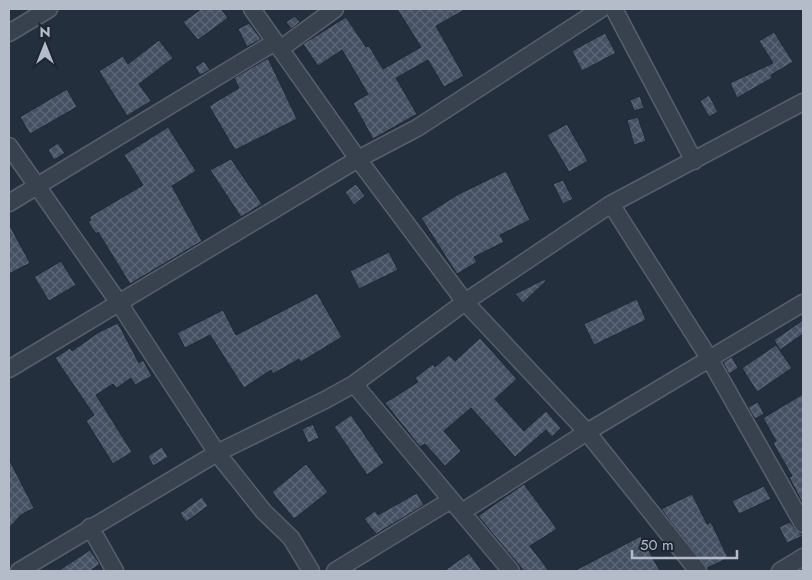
<svg xmlns="http://www.w3.org/2000/svg" width="812" height="580" font-family="Jost,sans-serif">
<style>
.building{fill:url(#building-cross-hatch);stroke:#1f2835}
.lines{fill:none;stroke-linecap:round;stroke-linejoin:round}
.minor-casing{stroke:#565f6c;stroke-width:19}
.minor{stroke:#38414e;stroke-width:16}
</style>
<defs>
<pattern id="building-cross-hatch" width="8" height="8" patternUnits="userSpaceOnUse" patternTransform="scale(1.25)"><rect width="8" height="8" fill="#455162"/><path d="M0 0l8 8M0 8l8-8" fill="none" stroke="#5d6877"/></pattern>
</defs>
<rect width="100%" height="100%" fill="#242f3e"/>
<path class="building" d="M201 9H221L228 18 198 40 183 22Z
M397 9H466L436 26 464 76 444 87 428 60 396 78 417 114 373 139 353 103 368 94 342 50 318 66 303 44 346 17 366 47 369 46 383 69 421 47Z
M295 16 300 22 291 29 286 22Z
M249 23 261 39 247 47 238 29Z
M774 32 793 62 771 75 772 78 737 98 730 83 773 63 759 41Z
M605 33 616 53 582 71 572 51Z
M159 40 173 58 139 84 151 101 127 116 99 71 123 56 128 64Z
M268 58 297 119 235 150 209 106 239 88 234 78Z
M204 61 210 70 200 75 195 67Z
M67 89 77 107 30 134 20 117Z
M709 95 718 112 709 117 700 101Z
M640 96 644 108 634 111 630 100Z
M638 117 646 141 634 145 627 120Z
M567 124 588 161 569 172 547 135Z
M168 127 196 171 172 186 202 241 130 284 98 232 96 234 88 222 91 220 89 217 143 185 124 155Z
M58 143 65 153 54 160 48 150Z
M231 159 262 204 241 217 210 170Z
M506 171 530 220 500 235 504 242 474 257 477 262 457 274 421 218 457 195Z
M563 180 573 199 563 204 553 184Z
M356 184 365 196 354 205 345 192Z
M9 224 30 263 9 274Z
M389 252 398 270 359 289 350 271Z
M61 261 76 285 49 301 34 277Z
M545 279 546 281 523 303 515 294Z
M317 293 342 337 301 362 299 359 273 374 271 370 244 388 210 335 185 348 177 333 223 310 236 335Z
M637 299 646 320 594 345 584 324Z
M803 320V334L780 350 774 340Z
M118 323 139 363 143 360 152 376 135 385 131 378 117 388 113 384 96 395 132 452 113 464 86 421 94 415 55 358 70 348 72 351 99 332Z
M480 338 517 379 495 399 524 431 546 411 561 428 552 437 546 430 515 457 471 408 444 431 461 451 445 466 425 444 420 447 385 403 418 382 415 378 433 364 435 367 449 355 455 361Z
M776 345 792 368 757 392 742 368Z
M732 357 738 368 729 374 723 362Z
M803 394V504L789 477 792 476 773 443 776 441 763 418Z
M758 402 764 414 755 419 748 407Z
M351 415 384 463 367 475 334 427Z
M313 424 319 438 308 443 302 429Z
M162 447 168 457 153 466 148 456Z
M9 459 34 508 21 515 9 528Z
M306 464 328 492 294 519 272 492Z
M524 484 557 529 530 546 549 571H524L478 516Z
M764 486 771 499 739 514 732 501Z
M417 493 424 505 376 534 364 519 375 511 378 515Z
M692 494 707 524 711 522 728 558 707 568 661 509Z
M202 497 208 506 186 522 180 513Z
M790 522 795 529 803 536 787 543 779 527Z
M641 536 660 571H574Z
M90 550 100 564 90 571H58Z
M469 553 482 571H444Z"/>
<g class="lines">
<g class="minor-casing">
<path id="minor" d="M252 9 358 159 465 302 587 432 698 571
M614 9 694 161
M9 33 49 9
M280 49 335 9
M9 146 119 303 217 453 264 512 291 538 311 571
M9 203 275 42
M611 204 709 358 803 524
M9 369 358 159 417 128 601 9
M354 384 511 571
M462 512 587 432 803 303
M90 527 115 571
M19 571 217 453 325 400 354 384 465 302 611 204 803 102
M335 571 451 500
M780 571 803 557"/>
</g>
<use href="#minor" class="minor"/>
</g>
<rect width="812" height="580" fill="none" stroke="#b4bcc9" stroke-width="20"/>
<g transform="translate(45 45)" stroke="#1d2633" stroke-width="4" paint-order="stroke">
<path d="M0-4L9 19L0 12L-9 19Z" fill="#b4bcc9"/>
<text y="-8" font-size="14" font-weight="bold" text-anchor="middle" fill="#b4bcc9">N</text>
</g>
<path d="M632 550v8h105v-8" fill="none" stroke="#b4bcc9" stroke-width="2.5"/>
<text x="640" y="550" font-size="15" fill="#b4bcc9" stroke="#1d2633" stroke-width="4" paint-order="stroke">50 m</text>
</svg>
